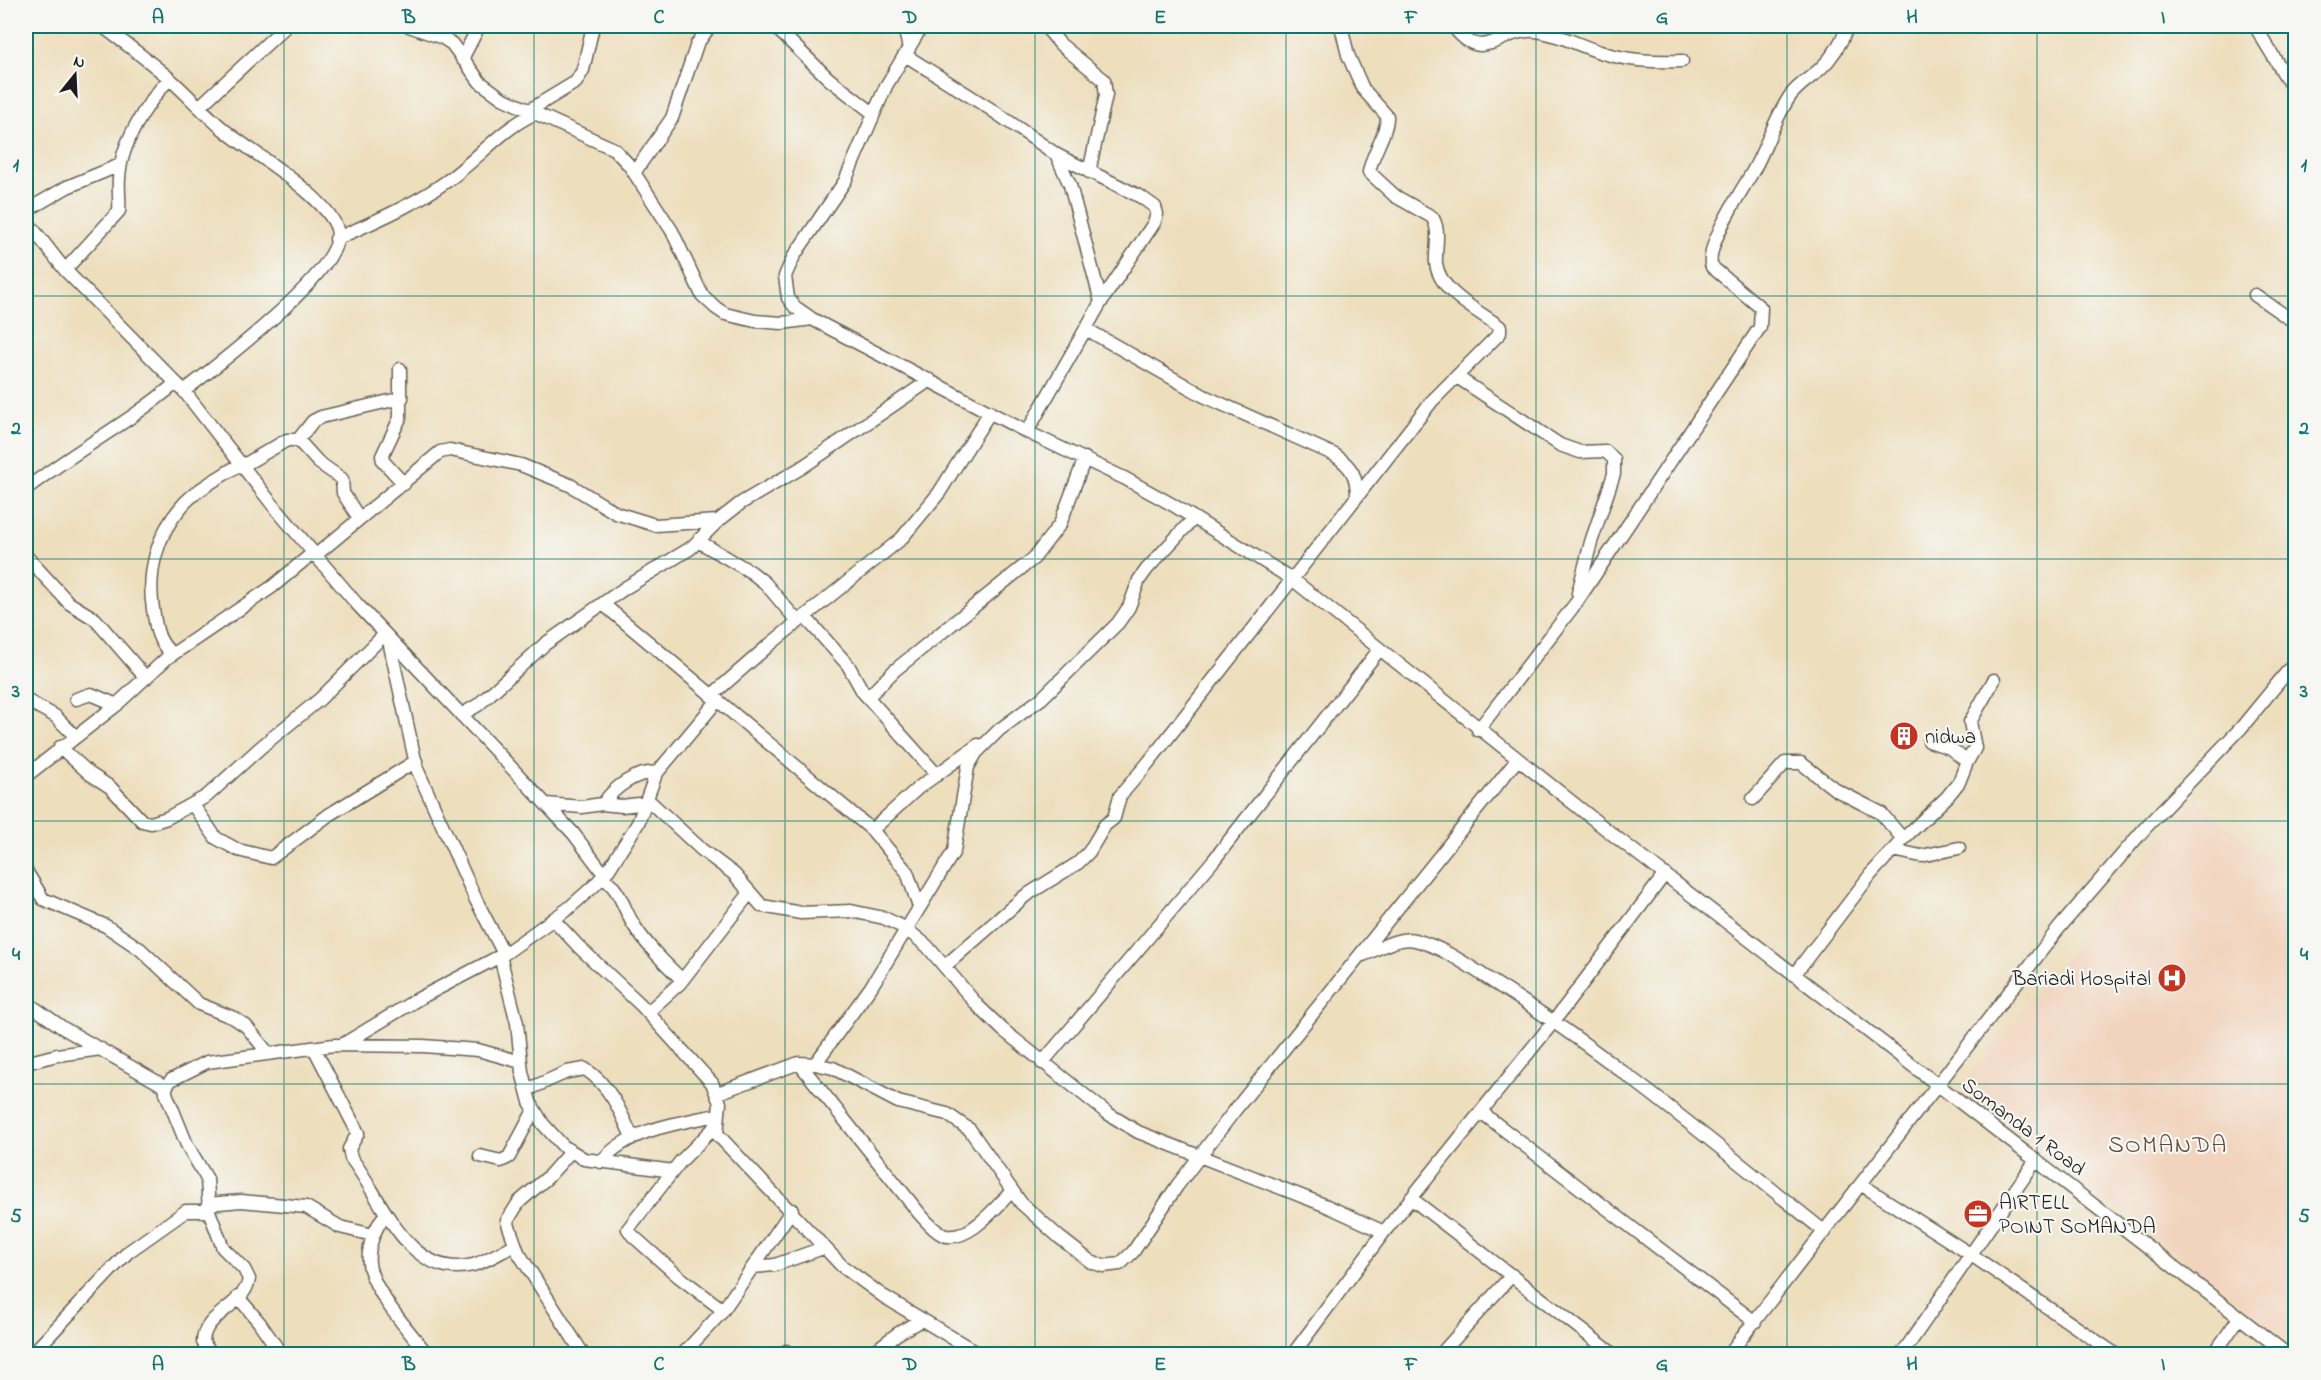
<svg xmlns="http://www.w3.org/2000/svg" width="2321" height="1380" font-family="'Indie Flower',sans-serif">
<style>
.built{fill:#f2d4be}
.lines{fill:none;stroke-linecap:round;stroke-linejoin:round}
.minor-casing{stroke:#656054;stroke-width:15}
.minor{stroke:#fff;stroke-width:12}
.grid{fill:none;stroke:#0f766e;stroke-width:1.5;stroke-opacity:0.55}
.labels{text-anchor:middle;stroke-width:4.5;stroke-linejoin:round;paint-order:stroke}
.poi-label{font-size:21px;fill:#1c1c1c;stroke:#f6f6f2;text-anchor:start}
.street-label{font-size:21px;fill:#1c1c1c;stroke:#f6f6f2}
.quarter-label{font-size:24px;letter-spacing:1.5px;fill:#604a3b;stroke:#f6f6f2}
.neatline{fill:none;stroke:#0f766e;stroke-width:2}
.grid-label{font-size:20px;text-anchor:middle;font-weight:bold;fill:#0f766e}
</style>
<rect width="100%" height="100%" fill="#f6f6f2"/>
<filter id="ink" filterUnits="userSpaceOnUse"><feTurbulence type="fractalNoise" baseFrequency=".0167" numOctaves="2"/><feDisplacementMap in="SourceGraphic" scale="12" xChannelSelector="R" yChannelSelector="G"/><feConvolveMatrix kernelMatrix="1 2 1 2 8 2 1 2 1" color-interpolation-filters="sRGB"/></filter>
<filter id="wash" filterUnits="userSpaceOnUse"><feTurbulence type="fractalNoise" baseFrequency=".008" numOctaves="4" result="noise"/><feDisplacementMap in="SourceGraphic" scale="24" xChannelSelector="R" yChannelSelector="G"/><feGaussianBlur stdDeviation="1.35" result="paint"/><feColorMatrix in="noise" values="0 0 0 0 0 0 0 0 0 0 0 0 0 0 0 0 0 1.4 0 .05"/><feComposite in="paint" operator="in"/></filter>
<g filter="url(#wash)">
<rect width="100%" height="100%" fill="#eddebc"/>
<path class="built" d="M2196 798 2295 884V1345L1969 1095 1966 1090 1965 1083 1972 1072Z"/>
</g>
<g filter="url(#ink)">
<g class="lines">
<g class="minor-casing">
<path id="minor" d="M102 26C125 43 148 60 170 79 188 95 204 113 223 129 247 150 337 201 338 235 338 274 216 366 184 391
M409 26 443 38 452 44 480 82 502 98 614 149 629 165 672 231 702 295 716 308 725 314 755 321 782 323 812 319
M774 26 829 79 873 113
M904 26 909 49
M922 26 886 86 845 181 794 256 785 276 788 298 795 307 812 319 1027 432 1126 479 1173 505 1292 579 1612 834 2287 1354
M1045 26 1060 44 1104 80 1106 95 1089 172
M1453 26C1483 67 1500 28 1535 31 1557 33 1578 45 1600 52 1628 61 1653 62 1682 61
M2255 26 2296 94
M905 55 992 110 1057 155 1141 197 1155 207 1157 214 1154 223 1101 302 1027 432
M462 59 479 26
M199 107 286 26
M528 111 576 82 583 70 593 26
M1056 154 1070 185 1101 302
M634 173 672 118 697 44 710 26
M26 211 67 187 120 165
M26 220 65 270 184 391 272 504 356 603 573 833 604 874
M336 239C373 222 414 205 447 181 477 160 501 129 534 114
M65 270 119 211C120 200 118 189 119 178 121 143 146 104 169 79
M2255 295 2296 323
M1086 329 1204 396 1335 455C1352 467 1357 476 1357 497
M400 369V418L382 456 383 461 404 484
M1457 377 1560 445 1580 452 1605 451 1614 459V474L1591 542 1578 593
M298 440 313 421 321 417 402 398
M244 465 287 440H298L318 462 342 479 343 493 359 518
M26 489C74 451 129 423 176 383
M698 541 751 572 765 583 798 622
M316 555 440 452 450 450 521 465 570 485 616 513 655 525 718 521
M26 556 69 603 95 619 146 678
M603 604 872 830 907 872 919 907
M805 617 848 665 863 692 937 775
M389 641 417 769 476 900 504 954
M172 654C157 641 156 628 153 609 147 572 157 534 182 506 197 488 223 476 242 463
M711 696 768 646 901 539 939 493 990 412
M868 697 895 670 1034 558 1060 524 1085 458
M76 699 91 694 117 705
M26 700 55 716 75 736
M461 715 478 705 545 644 625 588 691 548 718 521 741 503 801 468 930 380
M1478 730 1576 603 1760 327 1761 308 1712 267C1703 248 1743 189 1753 171 1767 146 1774 120 1790 96 1799 84 1811 78 1821 68 1834 56 1842 41 1848 26
M60 747 90 774 110 787 142 821 151 823 167 818 207 796 261 747 320 699 385 634
M1967 762 1975 748 1970 722 1994 680
M26 776 114 707 167 658 272 587 314 552
M647 799 702 850 734 874 762 906 801 913 851 911 884 918 905 928 927 946 978 1006 1003 1030 1107 1113 1138 1132 1327 1206 1384 1232
M1753 799 1785 763H1801L1836 790 1881 813 1903 839
M546 804 582 807 602 804 622 806 647 803
M603 804C615 786 636 772 658 772
M193 805 216 838 238 850 271 858 330 814 416 761
M872 830 918 788 978 745
M1893 850 1921 856 1959 848
M26 871 43 899 106 926 140 949 199 1004 234 1018 246 1026 268 1053
M602 877C621 889 623 909 635 927 648 947 665 963 682 980
M553 919 579 947 641 1005 712 1083 720 1103 717 1134 842 1266 883 1296 979 1354
M1363 955C1378 949 1399 936 1415 940 1447 948 1478 973 1506 990 1618 1062 1721 1149 1825 1232
M500 956 517 1023 522 1072 530 1102 543 1124 563 1146 584 1159 673 1171
M945 966 1025 896 1078 863 1089 852 1105 825 1114 818 1120 796 1148 763 1432 401 1500 333V327C1479 311 1439 292 1436 263 1435 248 1441 230 1432 217L1395 196 1369 172C1372 153 1388 132 1387 116L1363 89 1348 55 1341 26
M1794 975 1871 874 1903 839 1947 797 1959 782 1967 762 1950 748 1929 741
M26 1002 63 1028 166 1087
M648 1012 680 983 749 894
M342 1045 418 999 504 954 569 908 595 885 609 869 638 823 656 774 717 701
M314 1048 358 1133 349 1149 351 1158C382 1198 408 1281 473 1265 487 1261 502 1251 515 1245
M26 1063 57 1055 101 1049
M799 1063 919 1213C926 1221 933 1230 943 1235 967 1244 997 1206 1012 1191
M1042 1063 1213 861 1379 650
M815 1064 871 987 954 851 968 767 976 753 999 730 1042 698 1118 623 1129 607 1139 580 1147 569 1194 518
M527 1090 567 1072 585 1069C609 1084 621 1112 632 1137
M718 1093 799 1063 815 1064 833 1068 898 1102 947 1114 970 1130 1021 1203 1059 1237 1091 1262 1103 1266 1120 1264 1133 1252 1177 1186 1235 1110 1517 760
M1481 1112 1755 1322
M716 1126 680 1162 628 1229 633 1236 678 1276 723 1310
M571 1151 548 1177 519 1202 507 1221 518 1252 583 1354
M480 1156 501 1161 509 1157 534 1110
M601 1162C628 1129 678 1123 718 1115
M1862 1185 1970 1254 2115 1354
M1412 1199 1613 1354
M208 1204 241 1201 306 1207 340 1227 373 1235
M386 1213C375 1228 365 1250 370 1269 377 1296 410 1332 427 1354
M753 1267 775 1265 823 1248
M238 1297 259 1322 281 1354
M786 1351 787 1354
M32 1354 128 1252 186 1211H209
M211 1354 203 1342C203 1314 245 1306 249 1279L244 1269 223 1248 209 1211 207 1179 187 1145 166 1093V1087L171 1080 207 1062 334 1045 423 1046 478 1050 521 1062
M683 1354 721 1313 792 1210
M871 1354 897 1334 921 1320
M1293 1354 1384 1232 1554 1021 1665 874
M1441 1354 1512 1275
M1729 1354 2059 928 2146 827 2241 728 2296 661
M1902 1354 2036 1160
M2214 1354 2239 1318"/>
</g>
<use href="#minor" class="minor"/>
</g>
</g>
<path class="grid" d="M284 26V1354M534 26V1354M785 26V1354M1035 26V1354M1286 26V1354M1536 26V1354M1787 26V1354M2037 26V1354M26 296H2296M26 559H2296M26 821H2296M26 1084H2296"/>
<defs>
<g id="building-disc" transform="scale(1.5)"><circle r="9.5" fill="#c8321e" stroke="#f6f6f2"/><path d="M-4-6H4V6H1V3H-1V6H-4ZM-2.5-4.3h1.7v1.8h-1.7ZM.8-4.3h1.7v1.8H.8ZM-2.5-1h1.7V.8h-1.7ZM.8-1h1.7V.8H.8Z" fill="#fff"/></g>
<g id="hospital-disc" transform="scale(1.5)"><circle r="9.5" fill="#c8321e" stroke="#f6f6f2"/><path d="M-5-5h3v3.5h4V-5h3V5h-3V1.5h-4V5h-3Z" fill="#fff"/></g>
<g id="office-disc" transform="scale(1.5)"><circle r="9.5" fill="#c8321e" stroke="#f6f6f2"/><path d="M-6-3h4V-5.5h4V-3h4V5H-6ZM-1-4.5V-3h2v-1.5ZM-6 0V1H6V0Z" fill="#fff"/></g>
</defs>
<g fill-rule="evenodd">
<use href="#building-disc" x="1904" y="736"/>
<use href="#hospital-disc" x="2172" y="978"/>
<use href="#office-disc" x="1978" y="1214"/>
</g>
<g class="labels">
<g class="poi-label">
<text x="1925" y="743">nidwa</text>
<text x="2151" y="985" text-anchor="end">Bariadi Hospital</text>
<text x="1999" y="1209">AIRTELL<tspan x="1999" dy="24">POINT SOMANDA</tspan></text>
</g>
<g class="street-label">
<text transform="translate(2024 1126) rotate(37)" y="7">Somanda 1 Road</text>
</g>
<g class="quarter-label">
<text x="2168" y="1152">SOMANDA</text>
</g>
</g>
<rect width="2321" height="1380" fill="none" stroke="#f6f6f2" stroke-width="66"/>
<g transform="translate(75 75) rotate(18)" stroke="#f6f6f2" stroke-width="4.5" paint-order="stroke">
<path d="M0-4.5L10 22L0 15L-10 22Z" fill="#1c1c1c"/>
<text y="-9" font-size="16" font-weight="bold" text-anchor="middle" fill="#1c1c1c">N</text>
</g>
<rect x="33" y="33" width="2255" height="1314" class="neatline"/>
<g class="grid-label">
<text x="158" y="23">A</text>
<text x="409" y="23">B</text>
<text x="659" y="23">C</text>
<text x="910" y="23">D</text>
<text x="1160" y="23">E</text>
<text x="1411" y="23">F</text>
<text x="1662" y="23">G</text>
<text x="1912" y="23">H</text>
<text x="2163" y="23">I</text>
<text x="16" y="171">1</text>
<text x="2304" y="171">1</text>
<text x="16" y="434">2</text>
<text x="2304" y="434">2</text>
<text x="16" y="697">3</text>
<text x="2304" y="697">3</text>
<text x="16" y="960">4</text>
<text x="2304" y="960">4</text>
<text x="16" y="1222">5</text>
<text x="2304" y="1222">5</text>
<text x="158" y="1370">A</text>
<text x="409" y="1370">B</text>
<text x="659" y="1370">C</text>
<text x="910" y="1370">D</text>
<text x="1160" y="1370">E</text>
<text x="1411" y="1370">F</text>
<text x="1662" y="1370">G</text>
<text x="1912" y="1370">H</text>
<text x="2163" y="1370">I</text>
</g>
</svg>
